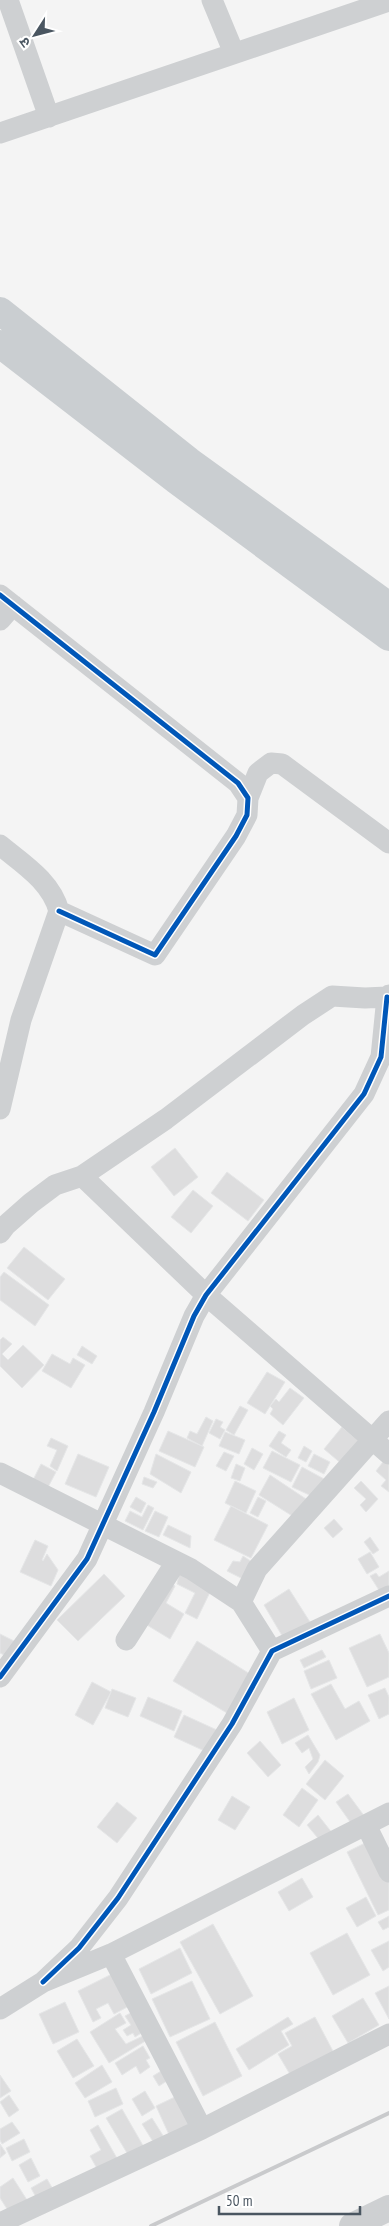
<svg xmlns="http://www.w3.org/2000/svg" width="389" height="2226" font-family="'PT Sans Narrow','Noto Sans Devanagari',sans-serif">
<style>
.building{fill:#ddddde;stroke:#e5e6e7}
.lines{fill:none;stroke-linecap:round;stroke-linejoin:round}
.minor{stroke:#ced0d2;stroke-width:21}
.tertiary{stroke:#ced0d2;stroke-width:26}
.primary{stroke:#caced1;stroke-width:28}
.rail{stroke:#c9cacc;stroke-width:4}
.cycleway-casing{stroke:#fff;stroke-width:8}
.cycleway{stroke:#0057b8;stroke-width:5}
</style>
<rect width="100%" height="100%" fill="#f4f4f4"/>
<path class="building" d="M175 1148 198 1177 174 1196 151 1167Z
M227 1172 264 1200 248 1221 211 1193Z
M193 1190 213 1206 191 1233 171 1217Z
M24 1247 65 1279 48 1300 7 1268Z
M4 1272 49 1305 35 1326 0 1300V1277Z
M3 1337 12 1344 2 1354 8 1360 23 1345 44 1365 22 1388 0 1366V1340Z
M82 1346 97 1356 92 1364 77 1355Z
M52 1354 70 1364 73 1358 85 1365 71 1388 42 1371Z
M267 1372 285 1382 265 1414 247 1403Z
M290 1388 304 1398 283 1425 270 1414 273 1409 270 1406 276 1399 279 1402Z
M240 1406 248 1410 234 1435 226 1430Z
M206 1417 213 1421 202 1446 187 1438 190 1431 197 1434Z
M216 1419 223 1422 220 1427 225 1430 220 1439 209 1433Z
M342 1427 361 1443 343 1465 324 1449Z
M168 1431 204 1447 195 1467 159 1451Z
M279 1431 286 1435 281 1443 291 1450 286 1457 269 1446Z
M225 1432 245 1440 239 1454 219 1446Z
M51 1438 68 1446 57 1471 50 1466 57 1450 47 1446Z
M304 1446 312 1451 306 1462 298 1458Z
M252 1448 263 1454 254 1470 244 1464Z
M272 1451 300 1465 291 1482 263 1468Z
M224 1452 234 1456 226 1471 216 1466Z
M78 1454 109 1467 96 1497 65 1484Z
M156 1454 191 1472 181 1493 150 1474Z
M314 1454 330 1462 324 1474 308 1466Z
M386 1458 389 1460V1492L381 1486 386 1480 376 1471Z
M41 1464 56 1472 46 1491 31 1484Z
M236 1464 245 1468 240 1481 231 1478Z
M302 1467 326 1480 316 1498 292 1487Z
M270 1475 306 1499 294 1517 259 1495Z
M144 1477 157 1482 153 1488 142 1484Z
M235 1481 256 1491 246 1513 225 1503Z
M361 1481 378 1499 366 1512 360 1505 366 1499 354 1488Z
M136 1497 146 1503 141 1513 130 1507Z
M258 1497 266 1501 258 1517 250 1513Z
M148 1505 154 1508 143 1530 125 1521 130 1511 142 1517Z
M231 1506 268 1525 251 1558 214 1540Z
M155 1511 168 1517 159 1537 145 1531Z
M334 1519 343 1529 333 1538 324 1528Z
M168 1525 191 1536 190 1548 163 1535Z
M370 1537 379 1550 373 1554 364 1542Z
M35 1540 48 1546 42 1560 43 1561 47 1554 58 1570 51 1586 20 1572Z
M370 1552 379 1567 367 1574 358 1559Z
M243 1556 252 1562 243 1579 227 1571 233 1561 240 1562Z
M180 1570 213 1586 197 1619 185 1613 195 1593 177 1584Z
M389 1571V1595L384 1598 370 1576 376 1573 379 1577Z
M104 1574 125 1596 78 1641 57 1620Z
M166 1581 175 1586 166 1603 184 1614 170 1639 142 1622Z
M289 1589 310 1622 284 1639 264 1605Z
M0 1634 14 1641 6 1656 0 1653Z
M380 1634 389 1653V1677L367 1687 349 1648Z
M197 1641 250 1674 227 1713 173 1681Z
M322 1650 326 1657 304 1668 300 1660Z
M329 1660 337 1678 311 1689 304 1671Z
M92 1682 111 1692 93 1725 75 1715Z
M331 1684 345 1709 359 1701 370 1721 336 1740 311 1694Z
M385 1688 389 1697V1714L379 1719 368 1695Z
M112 1689 136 1698 128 1717 105 1708Z
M148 1697 182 1711 174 1731 140 1716Z
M294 1698 309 1730 282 1744 267 1712Z
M184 1715 219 1731 209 1753 174 1737Z
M308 1735 320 1755 318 1762 309 1774 305 1767 313 1759 309 1748 302 1753 295 1743Z
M260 1741 281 1765 268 1777 247 1753Z
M325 1760 344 1776 325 1800 306 1784Z
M302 1788 318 1800 299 1827 283 1815Z
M348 1794 365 1817 353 1826 336 1802Z
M232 1796 250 1807 235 1830 218 1820Z
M117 1802 137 1818 117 1843 97 1827Z
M318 1815 333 1834 322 1843 307 1825Z
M371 1840 389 1878V1910L378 1915 347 1852Z
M302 1878 313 1897 289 1911 278 1892Z
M366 1897 376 1916 357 1927 346 1908Z
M389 1916V1927L383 1930 378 1922Z
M213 1924 253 1996 220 2014 180 1942Z
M347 1933 370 1975 333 1995 310 1953Z
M389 1941V1967L383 1971 371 1950Z
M180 1948 192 1973 151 1994 139 1969Z
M116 1972 133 2004 114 2014 108 2003 96 2009 101 2018 93 2022 78 1991Z
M192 1981 210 2019 170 2037 152 1999Z
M389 1986V2019L375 1993Z
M363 1998 379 2025 348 2043 332 2016Z
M65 2002 79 2032 53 2044 39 2014Z
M136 2010 148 2029 135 2037 133 2033 127 2036 123 2030 131 2025 125 2016Z
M120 2013 126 2023 115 2029 126 2044 145 2035 152 2037 109 2063 90 2032Z
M288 2017 293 2024 281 2031 289 2045 249 2070 236 2049Z
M315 2017 334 2053 291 2076 278 2054 292 2046 285 2033Z
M215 2022 242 2076 203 2096 176 2042Z
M77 2039 94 2066 73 2078 57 2051Z
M143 2046 150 2058 146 2060 150 2067 140 2074 136 2066 122 2075 115 2063Z
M102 2065 112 2082 85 2098 75 2083Z
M166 2068 173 2077 159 2086 153 2076Z
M0 2075 11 2091 0 2098Z
M116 2088 123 2104 95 2117 88 2101Z
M145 2091 155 2108 142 2116 132 2099Z
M9 2095 19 2110 9 2117 0 2102Z
M179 2095 197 2124 171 2139 156 2106Z
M122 2109 145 2149 130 2158 106 2118Z
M152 2118 167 2142 157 2148 142 2124Z
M12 2122 20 2133 2 2144 0 2140V2129Z
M98 2125 118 2160 99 2172 90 2156 101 2150 90 2130Z
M24 2139 30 2152 12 2161 6 2148Z
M0 2144 6 2153 0 2158Z
M31 2158 40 2176 28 2182 19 2165Z
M13 2178 27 2200 9 2212 0 2198V2187Z
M47 2179 54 2191 38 2201 31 2188Z"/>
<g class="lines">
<path class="minor" d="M8 0 49 117
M212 0 234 53
M0 133 389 1
M0 595 238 783 248 798 247 815 236 836 155 955 59 911
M0 620 13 605
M248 798 258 773 271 763 282 764 389 843
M0 845C23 864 51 881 59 911L21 1020 0 1109
M82 1176 206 1295 389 1454
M0 1233 6 1225 31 1203 55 1185 82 1176 166 1119 303 1015 332 996 365 998 387 997 389 995
M0 1473 191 1569 241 1602 272 1651
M241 1602 257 1569 389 1421
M126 1640 176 1562
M0 1677 87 1559 154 1412 194 1316 206 1295 364 1094 381 1057 387 997
M366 1825 389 1872
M111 1954 202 2129
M43 1982 79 1948 118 1898 232 1724 272 1651 389 1596
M0 2009 43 1982 111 1954 389 1813
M0 2223 202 2129 389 2034"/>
<path class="tertiary" d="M352 2226 389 2208"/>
<path class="primary" d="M0 311 189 461 389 606
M0 344 176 480 389 637"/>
<path class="rail" d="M151 2226 389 2113"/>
<g class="cycleway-casing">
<path id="cycleway" d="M0 595 238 783 248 798 247 815 236 836 155 955 59 911
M0 1677 87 1559 154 1412 194 1316 206 1295 364 1094 381 1057 387 997
M43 1982 79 1948 118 1898 232 1724 272 1651 389 1596"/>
</g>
<use href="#cycleway" class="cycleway"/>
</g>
<g transform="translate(35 35) rotate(234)" stroke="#ffffff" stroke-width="4" paint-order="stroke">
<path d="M0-4L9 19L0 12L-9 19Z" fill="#4a5661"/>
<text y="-8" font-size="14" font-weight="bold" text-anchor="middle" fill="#4a5661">उ</text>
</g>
<path d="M219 2206v8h141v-8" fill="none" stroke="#4a5661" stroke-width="2.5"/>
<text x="226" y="2206" font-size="15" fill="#4a5661" stroke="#ffffff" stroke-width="4" paint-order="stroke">50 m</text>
</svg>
